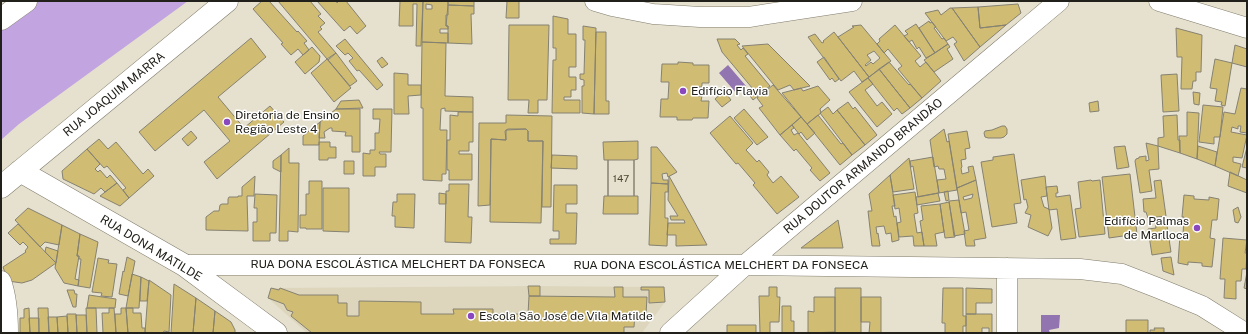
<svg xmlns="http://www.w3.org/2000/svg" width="1248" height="334" font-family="'Public Sans',sans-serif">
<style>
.built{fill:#ddd6bd}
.green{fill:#c2a4e1}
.water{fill:#9274b1}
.building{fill:#d0bc72;stroke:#868272;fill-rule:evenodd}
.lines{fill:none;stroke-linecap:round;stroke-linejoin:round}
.street-casing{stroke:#807b6b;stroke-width:21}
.secondary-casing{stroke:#807b6b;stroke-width:23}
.highway-casing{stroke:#807b6b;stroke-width:23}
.street{stroke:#fff;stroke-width:20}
.secondary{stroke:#fff;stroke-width:22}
.highway{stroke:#fff;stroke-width:22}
.poi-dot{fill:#8948bd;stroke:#fff;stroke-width:1.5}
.labels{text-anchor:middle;stroke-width:3;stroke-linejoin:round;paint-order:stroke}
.number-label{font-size:10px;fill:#4e4730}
.poi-label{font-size:12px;fill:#22201a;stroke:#fff;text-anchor:start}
.street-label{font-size:12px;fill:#22201a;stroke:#fff}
</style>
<rect width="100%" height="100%" fill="#e6e1cf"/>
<path class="built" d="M528 286 664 287 665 302 642 333H307L268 298 271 288Z"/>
<path class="green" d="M38 1H188L19 124 1 140V28Z"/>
<path class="water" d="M728 65 746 86 737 94 719 73Z
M1041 315H1060L1059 328 1049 330 1050 333H1041Z"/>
<path class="building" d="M262 1H269L297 32 298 31 307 41 304 43 309 50 303 55 298 49 291 55 281 44 283 43 253 9Z
M278 1H310L321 14 318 16 325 23 320 27 322 29 318 32 336 53 327 59Z
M317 1H336L337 3 339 1H346L366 26 357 34 350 26 344 31Z
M400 1H423L421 46H416L417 4H413V26H399Z
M423 1H448V15H446V26H448V29H440V33H448V43L422 42ZM426 4 432 5V9H426Z
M448 1H474V6L448 5Z
M507 1H519V18H506Z
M1018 4 1021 13 1006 25 980 28 978 7Z
M448 5 474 6V14H471L472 44 448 43V26H446Z
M978 7 980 28 1006 25 980 47 952 8Z
M950 8H952L980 47 964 61 954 44 957 42 953 37 946 41 925 13 938 10 941 15Z
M553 16 568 19V34H576V67H569V77H576V90H571V97H564V100H580V113H552L553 60H556V48H553Z
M929 21 930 23 932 22 936 27 934 28 942 39 944 38 948 44 935 53 919 28Z
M916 24 935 53 926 58 919 47 917 49 912 40 909 42 904 36 908 34 905 31Z
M509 25H549L547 100H538V113H528L529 100H508Z
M861 25 891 61 869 77 838 37 854 27 852 26ZM874 51 880 58 873 64 871 62 866 66 865 65 871 60 867 55Z
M895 25 921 56 915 61 920 67 926 62 941 81 922 98 898 69 902 66 888 49 884 53 877 44 880 41 879 39Z
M583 26 596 28 594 114 582 113V86H584V80L580 79V74H584L585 40H583Z
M1176 28 1202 35 1201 72H1196V81H1193L1192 89H1181L1182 57H1177Z
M596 32H606V101H609V114H594Z
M834 32 869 77 862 82 854 71 841 81 808 37 815 34 822 43 824 42 823 41Z
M251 38 266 57 218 97 244 128 270 106 284 122 217 179 204 162 230 141 204 110 155 151 139 132Z
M345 39 383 85 377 90 359 70 357 71 349 61 353 58 348 53 345 55 336 46Z
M717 39H735L740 44 737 45 741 50 743 48 748 54 745 56 770 86 753 100 748 93 753 89 722 52Z
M422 42 446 43 445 96 473 97V112L445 111V108L441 109 440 130H447L446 174H442V181L423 180V108H421Z
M768 44 810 86 794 90 790 85 778 90 742 46Z
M948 44 950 47 947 49 953 59 934 72 924 60Z
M1235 45 1247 49V67L1232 63Z
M312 47 320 56 319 62 305 74 295 62Z
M336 53 357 81 350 86 328 60Z
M382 57 388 64 382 68 377 61Z
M824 57 839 79 835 82 832 78 830 80 817 62Z
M327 59 351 88 334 102 311 73Z
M1215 59 1232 63 1225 106 1221 105 1222 102 1215 101 1217 89 1210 88Z
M678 62 693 63V65H709V83H702V87H698V96H702L701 101H709L708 118H693L692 120H677V117H660L661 99H668L669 82H661L662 64H678Z
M889 62 909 85 910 84 922 98 910 108 879 69Z
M879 69 910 108 902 114 897 108 894 111 868 78Z
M394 73 408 74V85H421V95L408 96 409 114H394Z
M1177 74 1179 111 1163 112 1161 75Z
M868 78 873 84 865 90 877 106 882 102 892 114 877 127 849 92Z
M773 85 801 117 780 135 759 108 763 106 757 98Z
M818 86 830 100 820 109 821 113 807 124 782 93 801 88 803 91Z
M1241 88 1247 89V133L1240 132 1241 126H1238V129L1232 127 1231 132 1247 135 1242 158 1233 157V162L1241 164 1238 176 1215 166 1224 112 1235 114Z
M724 91 731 100 722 107 715 99Z
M1193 92 1200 93 1199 105 1194 104Z
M359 100 363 108 336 109 341 101Z
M1098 101 1099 111 1090 112 1089 103Z
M848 102 853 109 855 107 877 135 865 145 837 110Z
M1203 105 1223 107 1220 137H1214V144L1199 142Z
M828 107 833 114 837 110 865 145 852 155 820 113Z
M336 109H360V152H352V136H345L346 132 332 131V128H330L324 132 325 138H319L320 122Z
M373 109H392L391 152H379L380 154H386V167H375V176H363V153L370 154V150H375V133H379L380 119H373Z
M744 109 768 137 757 145 734 118Z
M458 112H473V142H469V151H459V154H472V180H449V170H447V140H450V115L458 116Z
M1187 112 1199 113 1197 159 1180 153 1179 136H1187Z
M506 115 552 116 551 207H542L543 141H528V131L526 129 506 130V140L491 139 490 205 478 206 479 123H506Z
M818 115 841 144 843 143 852 155 840 165 807 124Z
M1177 115 1178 140H1180V153L1158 146V138L1164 137 1163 116Z
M730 116 753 143 746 150 757 162 759 160 769 172 767 175 773 183 781 176 799 197 777 214 753 185 755 183 738 163 736 164 710 133Z
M801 117 815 133 807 140 801 132 799 134 792 125Z
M320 122 319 145H303V136Z
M792 125 794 128 791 130 794 135 798 133 830 173 820 181 810 170 812 168 796 149 794 151 780 135Z
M1002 126H1005L1007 129V134L1004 137 1001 138H988L985 137 984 133 985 131 992 130Z
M508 129H526L528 131V141H543L541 223 490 222 491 139 506 140 505 131Z
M944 129 947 142 949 141 957 190 939 193 937 180 946 179 944 169H939L938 166 934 167 930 140Z
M191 131 197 138 188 146 182 139Z
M967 131 970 148 965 149 966 159 961 160 962 167 961 168 962 174 969 172 968 167 973 166 976 180 957 188 948 134Z
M99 139 108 149 116 142 143 174 148 169 154 176 129 198 123 190 126 188 107 166 104 168 87 149Z
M638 141V159L634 160V196H638V214H603L604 196H608V160H604L603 142Z
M319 142H330V147H336V158H328V160H319Z
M1146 143 1158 146 1159 169 1149 170 1152 191 1140 193 1135 161 1136 159 1139 158V157L1146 156V161L1149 160Z
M1125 146 1129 167 1117 169 1114 147Z
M1198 146 1217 152 1215 166 1197 159Z
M651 147H657L677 172 668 177 667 173 662 174 663 180H668V184L651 183Z
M1247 147V168L1242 167Z
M289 148V163H299L298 232 288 231V241H279L281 155Z
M87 149 100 164 95 169 98 172 100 170 107 178 110 175 117 183 105 192 101 188 94 194 63 179 62 171Z
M1014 154 1021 203 1014 204 1017 223 992 227 981 162 993 160V157Z
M281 155V172L273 168V161Z
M552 155 577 156V169L551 168Z
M933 157 939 193 918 197 913 166 911 167 910 161Z
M909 158 914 189 893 192 890 175Z
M608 160H634V196H608Z
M344 161H354V174H344Z
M1230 172 1247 180V193L1228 186Z
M1130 174 1137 234 1109 238 1102 177Z
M890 175 895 206H892L894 217 896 216 899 240 892 242 891 233 886 234 884 226 876 227 877 234 878 233 880 246H872L868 211H872L869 194Z
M255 176 254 196H247L248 231 206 230V217L214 211H219L220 205 222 204H228V199L229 197H238V196H242V187Z
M669 176 693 219 707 245 676 246V235H667L668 223H685L684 220H671L670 216H678L668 200Z
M1045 176 1047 196 1041 197 1044 207 1049 209 1052 228 1048 236 1028 227 1031 215 1025 213 1028 207 1026 199 1024 200 1021 180Z
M976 180 986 238 974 240 975 246H966L964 231 969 230 966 212 961 213 957 188ZM973 194 972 198 964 200 963 197Z
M1091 180 1092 181 1100 180 1105 234 1079 237 1075 209 1081 208 1078 182Z
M1161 180 1166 216 1148 218 1146 212H1144L1143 199 1156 198 1154 181Z
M309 181H322V229H306V228H300V215H306V194H309Z
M117 183 129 198 120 206 100 196Z
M651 183 668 184V192H665V218H668L667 246 649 245Z
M449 184H469L468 217H472L471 243 445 242 446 191H449Z
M554 185H577V204H566V213H577L576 244H550V239H559V231H553Z
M1057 186 1058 193H1056V197L1070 195 1076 238 1061 240 1057 209 1049 210 1046 187Z
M323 188H349V232L323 231Z
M948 191 949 200 946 201 944 192Z
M915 192 918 213 914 214 917 233 922 232 924 246H914L913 236 899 237 897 223 901 222 899 208 895 209 893 195Z
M439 193 446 194V204H439Z
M938 193 940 201 917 205 916 197Z
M255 194 277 195 276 233H270V241H253V222H257V208H254Z
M397 194H415L414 228 395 227V216H392L393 202H397Z
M1184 195 1194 196V199L1209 200V197L1219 199 1217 220H1212L1210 238 1215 239 1212 267 1202 266V263L1188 262V265L1178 263 1180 235H1183L1184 217H1182Z
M959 200 965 234 954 236 949 201Z
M949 202 955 237 945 238 940 204Z
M940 204 944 232 935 234 937 246H924L920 221 923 220 921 206Z
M1238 207 1241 217 1238 223 1235 222 1233 210Z
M28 208 62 225 59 245 45 242 40 247 15 220Z
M1166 219 1171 252 1152 255 1148 229 1156 228 1155 221Z
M838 220 843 248H801Z
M18 224 56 263 32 280 22 283 8 281 3 267 26 252 25 251 28 247 23 242 20 245 8 233Z
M62 225 80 234 77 256H79L75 279 79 280 78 286 64 283 55 268Z
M80 234 98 242 90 288 78 286 81 259H79V256H77Z
M1223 238 1247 240 1245 253H1247L1246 269H1242L1241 281H1236V299L1224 298 1225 279H1220Z
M46 247 58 251 56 263 45 252Z
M127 257 135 261 128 296 119 294 123 271 124 272Z
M1171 257 1174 275 1163 271 1161 258Z
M98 258 109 260 108 263 117 264 112 297 101 296 102 293 92 292Z
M1247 272V289L1244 288Z
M132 274 141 277 139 308H126Z
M141 277 149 281 147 301H140Z
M149 280 171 295 169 332 164 331 163 333H145Z
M174 284 196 298 193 333H171Z
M528 286H540V296H529Z
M614 287H623V297H647L646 314H635L634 327H624V333H312L291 316 293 312 287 310 284 304 268 298 271 288 279 290 280 288 299 295H338V303H347V316H359V301L421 302V314H454L453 309H493V314H528L529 296 615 297Z
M641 287H664L665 302 649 303V290H641Z
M769 287H777V297H780L779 322H770V333H760L759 296H769Z
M835 288H861V333H835Z
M943 288H963V316H966V326H963V333H945V323H942Z
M966 288 992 289V303H976V314H966Z
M67 290H74L75 294H77L76 307H73Z
M89 295 116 299 115 308H87Z
M814 297H835V332L808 333V311L814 312Z
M861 297H881V333H869L870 322H861Z
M196 298 215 311 213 333H193Z
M782 306H791V321H794V333H782Z
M29 308 30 333H20V318H24V309Z
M38 308H48L49 333H39Z
M86 308H96L97 333H87Z
M109 308H114L116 333H103L102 313H109Z
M121 308H126L128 333H116L115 314H121Z
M126 308H133V313H141L142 328H145V333H128Z
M215 311 231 322 235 330V333H213Z
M67 314H76L77 333H68Z
M966 314H992V333H966ZM982 328H989V333H982Z
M76 315H86L87 333H77Z
M67 316 68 333H58L57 317Z
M48 317H57L58 333H49Z
M29 318H39V333H30Z
M1126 320H1148V333H1126Z
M727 325H756V333H727Z
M1154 328H1164V333H1150V330H1155Z"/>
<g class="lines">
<g class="street-casing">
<path id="street" d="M595 1 612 6 653 14 700 17H749L852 1
M1159 1 1247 28
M184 265H745L1080 269 1122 274 1158 288 1202 306 1245 333
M1007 268V333
M1 281C7 298 8 315 8 333
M670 333 745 265 1059 1"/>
</g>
<g class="secondary-casing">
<path id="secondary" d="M20 171 184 265 276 333
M1 187 227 1"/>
</g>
<g class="highway-casing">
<path id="highway" d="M1 19 26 1"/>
</g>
<use href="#street" class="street"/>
<use href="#secondary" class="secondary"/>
<use href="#highway" class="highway"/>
</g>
<g class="poi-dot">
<circle cx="683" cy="91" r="4"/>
<circle cx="227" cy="122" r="4"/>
<circle cx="1197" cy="228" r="4"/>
<circle cx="471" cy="316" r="4"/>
</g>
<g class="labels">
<g class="number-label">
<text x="621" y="182">147</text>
</g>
<g class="poi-label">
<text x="691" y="95">Edifício Flavia</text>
<text x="235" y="119">Diretoria de Ensino<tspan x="235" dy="14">Região Leste 4</tspan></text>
<text x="1189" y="225" text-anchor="end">Edifício Palmas<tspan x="1189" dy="14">de Marlloca</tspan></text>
<text x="479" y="320">Escola São José de Vila Matilde</text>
</g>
<g class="street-label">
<text transform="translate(114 94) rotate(-39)" y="4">RUA JOAQUIM MARRA</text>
<text transform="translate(863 166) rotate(-40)" y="4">RUA DOUTOR ARMANDO BRANDÃO</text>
<text transform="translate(151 248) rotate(31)" y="4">RUA DONA MATILDE</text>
<text x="398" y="268">RUA DONA ESCOLÁSTICA MELCHERT DA FONSECA</text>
<text x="721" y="269">RUA DONA ESCOLÁSTICA MELCHERT DA FONSECA</text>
</g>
</g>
<rect width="1248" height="334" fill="none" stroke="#22201a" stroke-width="4"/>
</svg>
